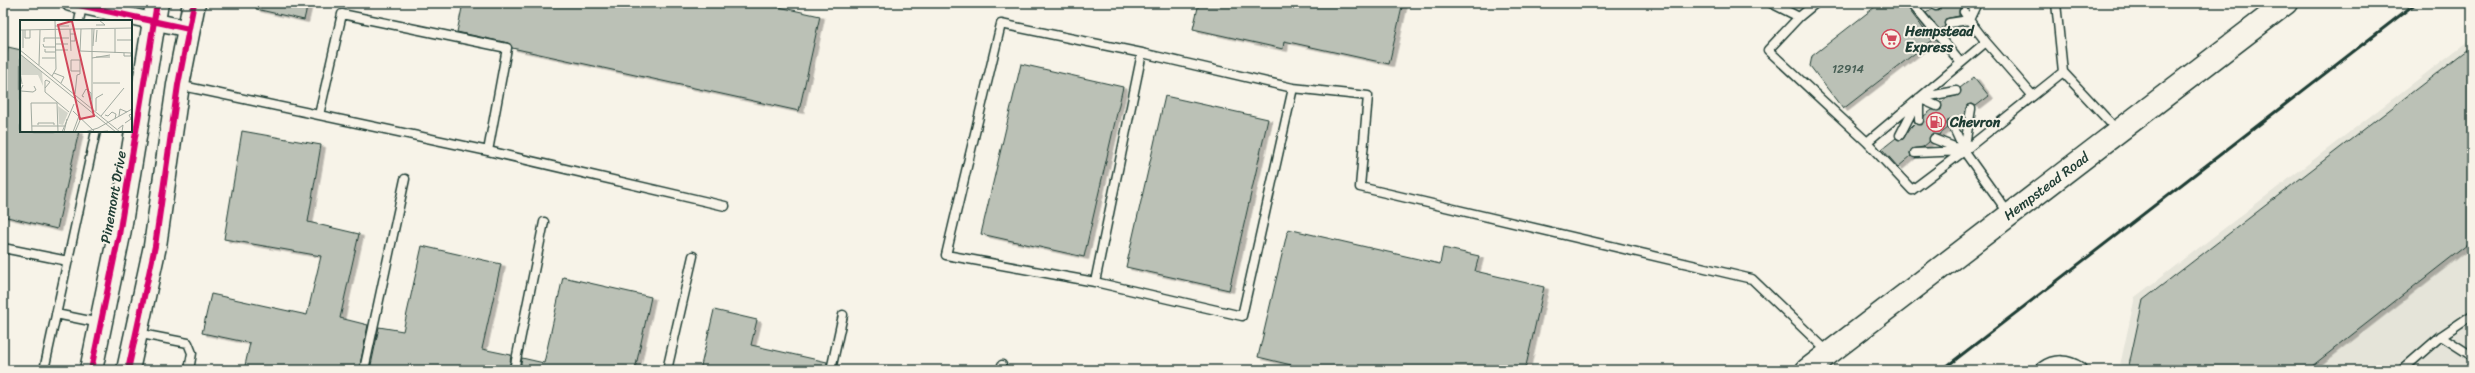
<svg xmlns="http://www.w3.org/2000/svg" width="2475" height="373" font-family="Sriracha,sans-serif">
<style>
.built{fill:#e5e4d9}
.building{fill:#bbc1b6;stroke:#1f3d34;filter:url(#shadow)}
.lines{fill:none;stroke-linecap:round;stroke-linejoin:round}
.service-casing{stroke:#1f3d34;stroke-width:11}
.minor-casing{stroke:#1f3d34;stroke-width:19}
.secondary-casing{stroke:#1f3d34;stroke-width:25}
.service{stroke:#f7f3e8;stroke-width:8}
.minor{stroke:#f7f3e8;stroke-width:16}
.secondary{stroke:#f7f3e8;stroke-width:22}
.rail{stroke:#1f3d34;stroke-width:3}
.cycleway-casing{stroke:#f7f3e8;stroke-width:8}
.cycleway{stroke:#d6006c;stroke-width:6}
.labels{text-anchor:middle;stroke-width:4;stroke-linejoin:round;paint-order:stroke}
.number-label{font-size:12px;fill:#465e54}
.poi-label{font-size:14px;font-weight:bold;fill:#1f3d34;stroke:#f7f3e8;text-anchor:start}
.street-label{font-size:14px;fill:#1f3d34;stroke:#f7f3e8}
.inset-road{fill:none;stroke:#a1aaa0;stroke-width:1}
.view{fill:#d1495b;fill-opacity:0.15;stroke:#d1495b;stroke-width:2}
.inset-edge{fill:none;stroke:#1f3d34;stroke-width:2}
</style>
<defs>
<filter id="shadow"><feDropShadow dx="4.5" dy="2.5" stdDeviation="0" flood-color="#0004"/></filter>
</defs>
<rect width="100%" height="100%" fill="#f7f3e8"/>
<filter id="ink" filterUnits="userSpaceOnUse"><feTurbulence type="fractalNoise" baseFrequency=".025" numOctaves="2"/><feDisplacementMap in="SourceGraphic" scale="8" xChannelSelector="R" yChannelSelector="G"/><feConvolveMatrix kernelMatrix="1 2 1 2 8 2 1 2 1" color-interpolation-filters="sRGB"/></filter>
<g filter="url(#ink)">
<path class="built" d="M2472 38V370H2119L2135 297Z"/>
<path class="building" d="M257 3H308L304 20 256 9Z
M463 3H761L820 16 799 111 512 48 508 43 457 32Z
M1199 3H1403L1389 64 1284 41 1283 49 1193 29Z
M1880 3H1904L1932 40 1843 109 1810 66 1812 56Z
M1942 3H1971L1968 9 1963 7 1959 9V16L1945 19V26L1940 30 1926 13 1932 9 1939 10Z
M2472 46V241L2307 370H2128L2143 300Z
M8 47 21 50V131H79L57 229 3 216V70Z
M1021 64 1123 87 1084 257 981 234Z
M1974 77 1989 96 1976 106 1972 104 1967 105 1964 115 1956 121 1949 119 1947 123 1948 128 1939 135 1931 134 1929 142 1923 147 1912 149 1910 153 1911 156 1898 167 1882 149 1896 138 1903 139 1911 127 1915 123 1922 125 1924 116 1932 110H1941V103L1947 98 1959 95 1960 88Z
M1165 96 1268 119 1229 290 1126 267Z
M242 131 321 145 308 222 359 234 340 318 368 325 359 370H244L250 343 202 333 211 294 307 315 321 256 224 239Z
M1288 229 1440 264 1443 248 1479 256 1475 271 1544 287 1525 370H1312L1258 357Z
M422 246 501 264 482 349 511 355 509 370H370L379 327 403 331Z
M563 277 651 297 635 370H520L522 358 544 363Z
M714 310 757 320 751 345 827 362 826 370H700Z"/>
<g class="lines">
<g class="service-casing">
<path id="service" d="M1771 3 1799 17
M1816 3 1799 17 1768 50 1867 142 1912 190 1964 151
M1911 3 1961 63
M2056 3 2063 72 2118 131
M1936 6 1937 3
M1964 12 1969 20 1977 3
M79 21 82 6
M1986 42 2033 96
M178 85 488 151 725 206
M1293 88 1242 316 1095 282 946 255 1001 24 1142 53 1293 88 1368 96 1360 187 1752 279 1828 352
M319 115 342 14 507 48 488 151
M1919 120V98L1937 106
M1952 124 1964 150
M1900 135 1919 98 1956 91
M1934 139 1962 150
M1867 142 1986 42 1969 20 1949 23
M1915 153 1964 151 1971 109
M2009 214 1964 151 2063 72
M3 248 68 261
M1095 282 1142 53
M56 314 100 323
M136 333 188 343 192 353 189 370
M2441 336 2472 356
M44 370 96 131
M364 370 405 179
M514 370 544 222
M667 370 693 256
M831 370 843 315
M1001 370 1002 365
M2402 370 2441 336 2472 315"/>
</g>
<g class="minor-casing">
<path id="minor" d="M70 3 189 29
M2044 370C2055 362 2068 363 2078 370"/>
</g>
<g class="secondary-casing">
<path id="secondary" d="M91 370 119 235 157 3
M128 370 155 246 178 85 194 3
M1807 370 2286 3"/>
</g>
<use href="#service" class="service"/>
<use href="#minor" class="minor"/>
<use href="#secondary" class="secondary"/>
<path class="rail" d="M1942 370 2416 3"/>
<g class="cycleway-casing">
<path id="cycleway" d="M70 3 189 29
M91 370 119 235 157 3
M128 370 155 246 178 85 194 3"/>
</g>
<use href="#cycleway" class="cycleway"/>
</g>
</g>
<defs>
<g id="supermarket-ring" transform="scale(1)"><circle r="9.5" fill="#f7f3e8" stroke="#d1495b" stroke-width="1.5"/><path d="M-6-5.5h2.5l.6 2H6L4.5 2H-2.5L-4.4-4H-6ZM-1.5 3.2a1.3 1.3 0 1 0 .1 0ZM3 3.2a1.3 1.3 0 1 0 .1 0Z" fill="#d1495b"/></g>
<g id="fuel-ring" transform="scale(1)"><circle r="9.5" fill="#f7f3e8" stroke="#d1495b" stroke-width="1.5"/><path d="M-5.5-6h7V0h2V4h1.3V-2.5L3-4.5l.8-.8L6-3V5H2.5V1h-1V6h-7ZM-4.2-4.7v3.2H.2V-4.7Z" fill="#d1495b"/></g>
</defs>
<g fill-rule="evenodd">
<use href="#supermarket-ring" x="1891" y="39"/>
<use href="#fuel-ring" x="1936" y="122"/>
</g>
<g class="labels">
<g class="number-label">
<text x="1848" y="73">12914</text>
</g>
<g class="poi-label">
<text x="1905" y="36">Hempstead<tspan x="1905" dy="16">Express</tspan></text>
<text x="1950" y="127">Chevron</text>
</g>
<g class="street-label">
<text transform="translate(2046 186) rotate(-37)" y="5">Hempstead Road</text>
<text transform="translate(113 197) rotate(-80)" y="5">Pinemont Drive</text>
</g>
</g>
<g transform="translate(20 20)">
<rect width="112" height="112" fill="#f7f3e8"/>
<path d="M0 34 22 52 23 66 18 55H0ZM38 86 48 93 43 105 39 104Z" fill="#d3d5ca"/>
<path class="inset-road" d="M76 5H85L79 0M35 6H49M72 8V89M50 9 51 31M61 9 60 31 112 33M95 9V33M0 10 112 8M3 10V28M5 10V18H10V10M50 14H55V21H51M97 20H112M24 22V18H49M76 22 77 10M23 24 24 27H35M35 24H48M73 26 74 9M25 29V32H35M0 30 100 112M35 30H48M104 33V36H111V33M0 34 96 112M76 37H90M22 38H35M72 38 90 35M19 45 20 10M0 51 2 64M34 53 44 57 41 63M32 56 36 49 35 0M73 63H100M25 68 30 62 26 60 25 61V72L49 92M1 71 13 72 16 70 14 66M55 74 57 55 60 54V40H51V51H60M64 77 62 76 66 69 71 73V79M53 91 75 112M76 91V78L83 74M85 95 88 96 92 92 96 94 95 99M81 96 104 68M99 96 100 89 107 92M105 103 111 99 109 95 112 94M18 105V103H34V105M12 106H44M98 109 103 105 102 112M1 112V69L3 65M12 112 11 83H37L38 112M42 112 54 84M44 112 47 99M53 112 59 96M55 112 61 98M65 112 78 108 112 89M76 112 88 111"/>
<path class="view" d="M52 1 74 96 60 99 38 5Z"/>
<rect width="112" height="112" class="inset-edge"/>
</g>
<rect width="2475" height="373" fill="none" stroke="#f7f3e8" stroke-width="16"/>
<rect x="8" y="8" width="2459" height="357" fill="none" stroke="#1f3d34" stroke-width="1.5" filter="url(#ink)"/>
</svg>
